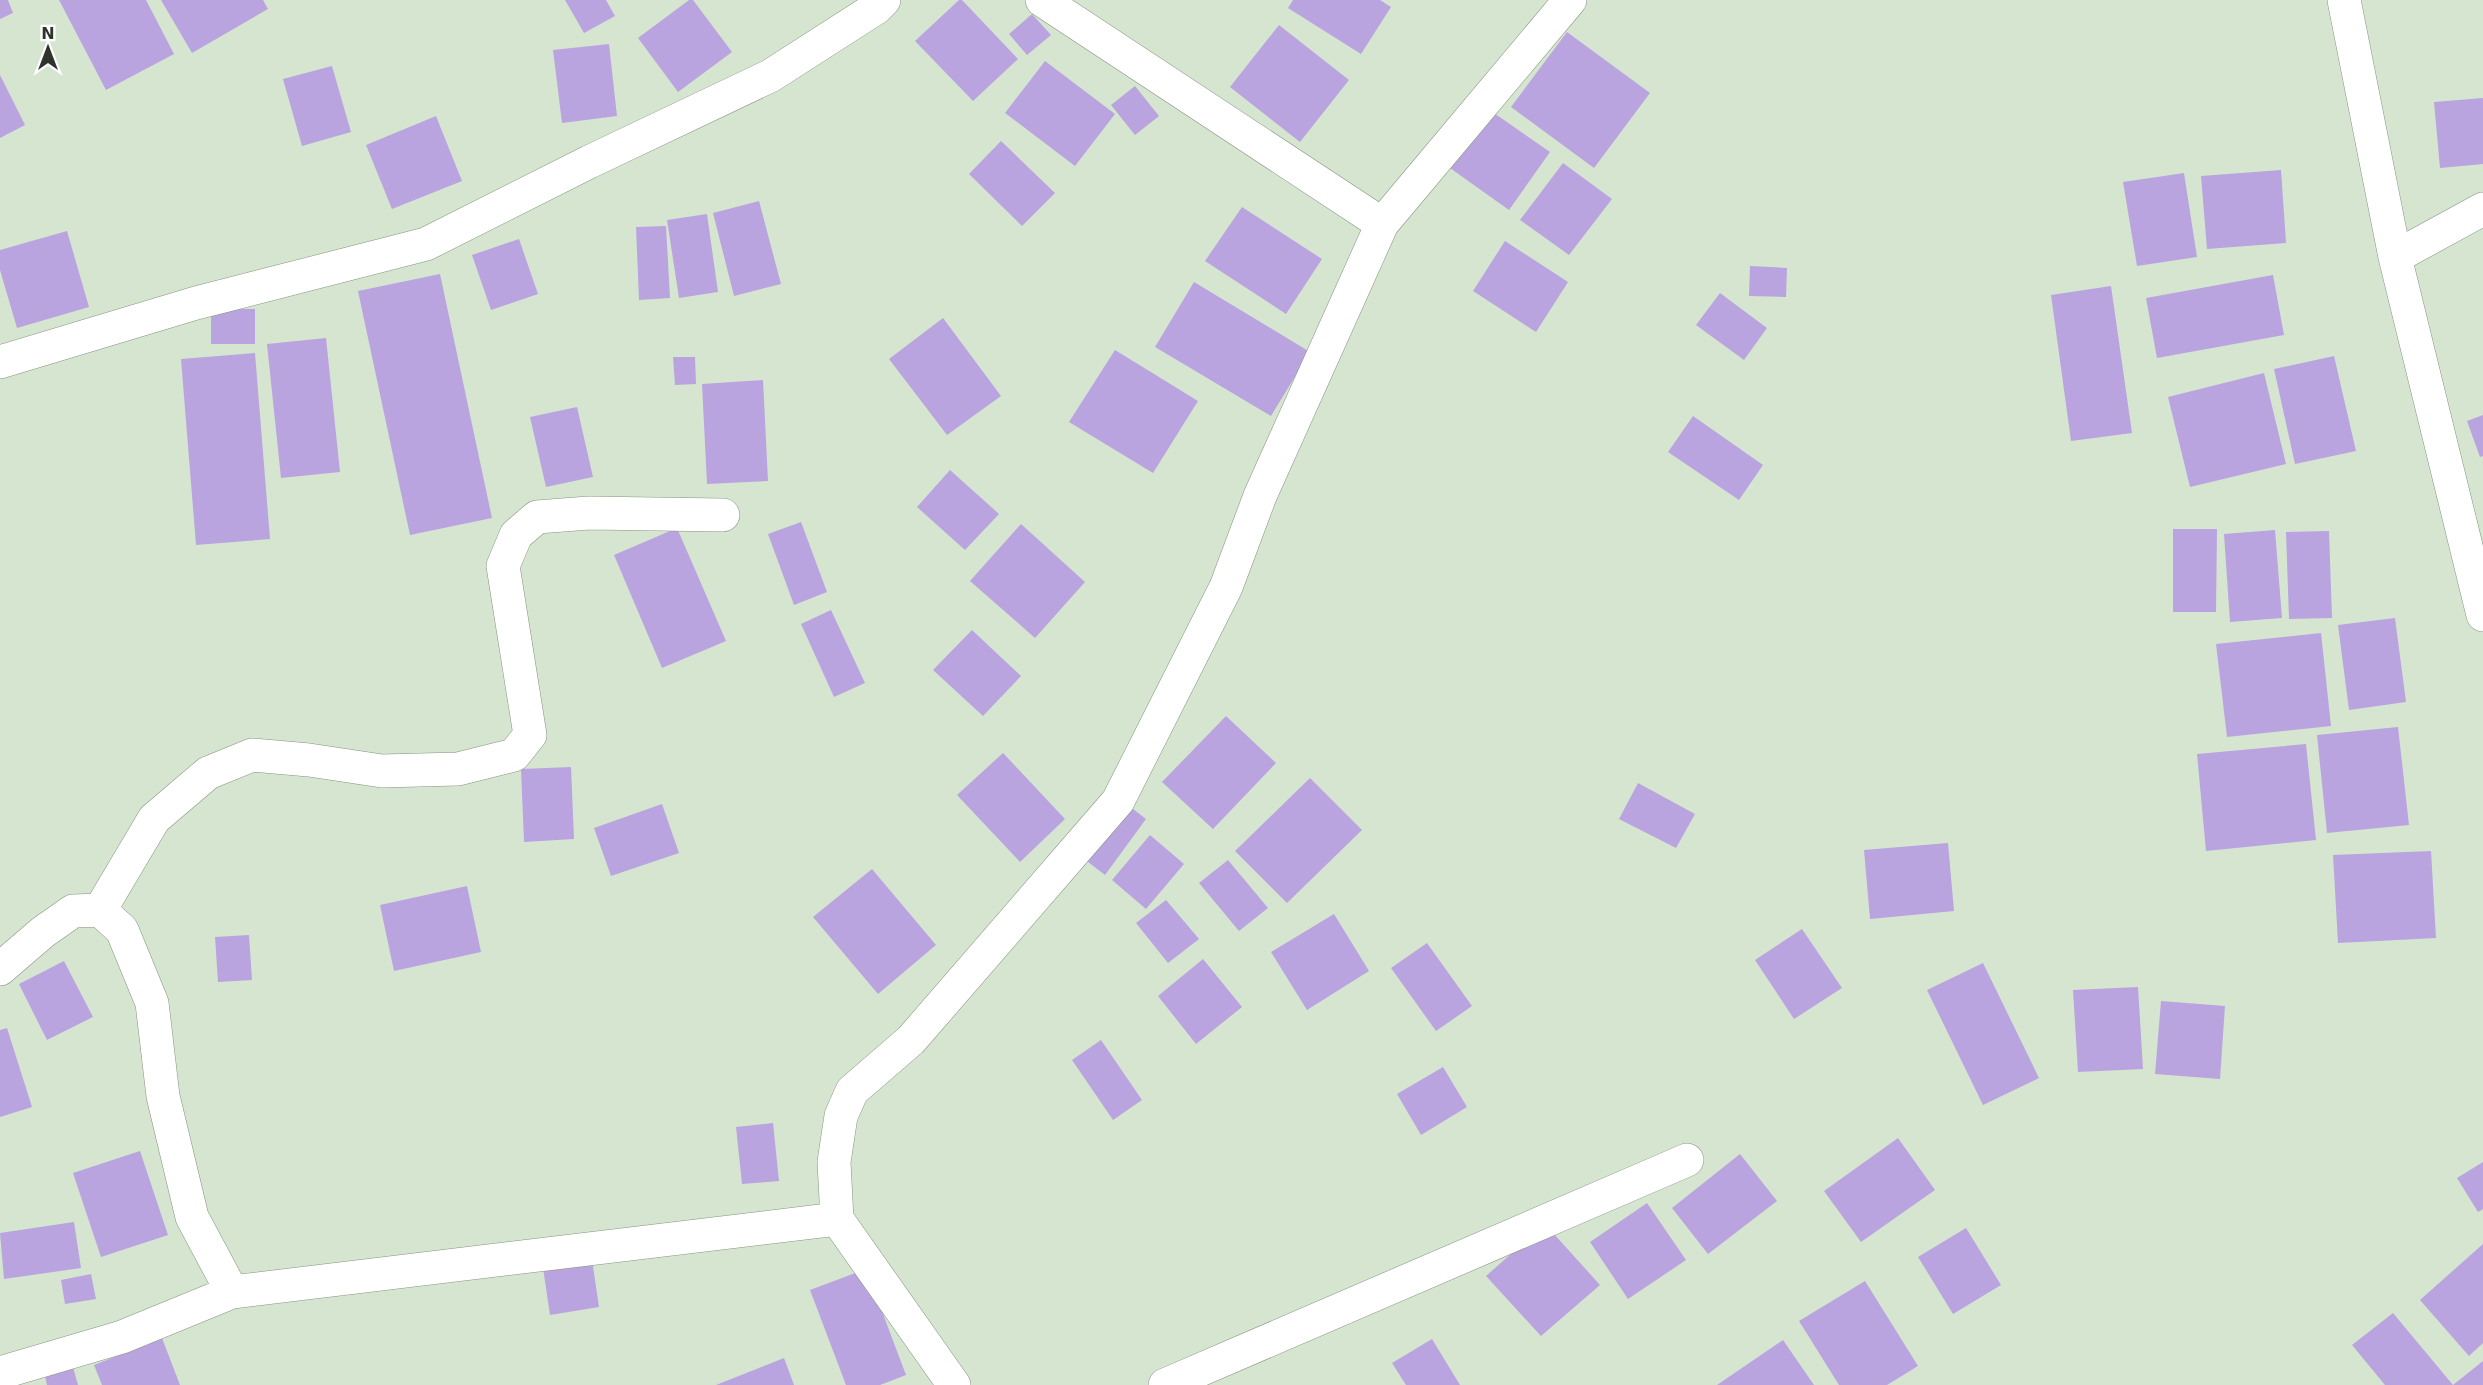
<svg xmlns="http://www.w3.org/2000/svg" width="2483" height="1385" font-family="'DejaVu Sans',sans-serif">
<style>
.building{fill:#b9a4e0}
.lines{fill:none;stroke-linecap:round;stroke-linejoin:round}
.minor-casing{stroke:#859480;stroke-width:34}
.minor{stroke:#fff;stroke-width:33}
</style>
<rect width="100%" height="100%" fill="#d6e5d0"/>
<path class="building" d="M0 0H8L13 13 0 19Z
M59 0H146L174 54 106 90Z
M161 0H263L268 9 192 53Z
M565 0H606L615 16 584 33Z
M689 0H693L732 52 678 92 638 38Z
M959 0H962L1018 59 973 101 915 41Z
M1293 0H1380L1391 7 1361 54 1288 8Z
M1032 14 1051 35 1027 55 1009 34Z
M1279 25 1349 80 1300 142 1230 87Z
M1567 32 1650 93 1594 168 1511 107Z
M609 44 617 116 562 123 553 50Z
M1045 61 1115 114 1075 166 1005 113Z
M332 66 351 132 302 146 283 79Z
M0 75 25 125 0 138Z
M1135 86 1159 116 1135 135 1111 105Z
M2483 98V164L2440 168 2434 102Z
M1491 111 1550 152 1509 210 1450 168Z
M436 116 462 181 392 209 366 145Z
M1001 141 1055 193 1022 226 969 174Z
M1563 163 1612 199 1569 255 1520 220Z
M2281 170 2286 243 2207 249 2201 176Z
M2184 173 2197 257 2137 266 2123 182Z
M759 201 781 284 734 296 713 213Z
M1242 207 1322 259 1286 314 1205 261Z
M707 214 718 292 679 298 667 220Z
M666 226 670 298 639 300 636 227Z
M67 231 89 307 17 328 0 270V250Z
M519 239 538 294 491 310 472 255Z
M1505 241 1568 282 1536 332 1473 291Z
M1750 266 1787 268 1786 297 1749 296Z
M440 274 492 518 410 535 358 291Z
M2273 275 2284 335 2157 358 2146 298Z
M1194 282 1310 352 1271 416 1155 347Z
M2111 286 2132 433 2071 441 2051 295Z
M1720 293 1767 328 1744 360 1696 325Z
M211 309H255V344H211Z
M943 318 1001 396 947 435 889 359Z
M326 338 340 472 281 478 267 344Z
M1115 350 1198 401 1153 473 1069 422Z
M255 353 270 539 196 545 181 359Z
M2334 356 2356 451 2295 464 2274 369Z
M673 357H695L696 384 675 385Z
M2264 373 2286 464 2190 487 2168 397Z
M763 380 768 481 707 484 702 384Z
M577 407 593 477 546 487 530 417Z
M2483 415V456L2480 457 2467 421Z
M1693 416 1763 465 1739 500 1668 452Z
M950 470 999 514 965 550 917 507Z
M801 522 827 592 794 605 768 534Z
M1021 524 1085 582 1035 638 970 581Z
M677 528 726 641 662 668 614 555Z
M2173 529H2217L2216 612H2173Z
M2275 530 2282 618 2230 622 2224 534Z
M2329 531 2332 618 2289 619 2286 532Z
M831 610 865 683 834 697 801 624Z
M2395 618 2406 702 2349 710 2338 625Z
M972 630 1021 676 983 716 933 670Z
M2321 633 2331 726 2227 737 2216 644Z
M1226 716 1276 763 1213 829 1162 782Z
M2398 727 2409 825 2327 833 2317 735Z
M2306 744 2316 840 2206 851 2197 754Z
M1003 753 1065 819 1020 862 957 795Z
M571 767 574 839 524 842 521 769Z
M1310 778 1362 830 1287 903 1235 851Z
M1638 783 1695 814 1676 848 1619 819Z
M1124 802 1146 819 1105 875 1083 858Z
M662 804 679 853 611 876 594 828Z
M1150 835 1184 864 1146 909 1112 880Z
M1948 843 1954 911 1870 919 1864 850Z
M2431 851 2436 938 2338 943 2333 855Z
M1228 860 1268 908 1239 931 1199 883Z
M872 869 936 945 878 994 813 917Z
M467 886 481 952 394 971 380 905Z
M1166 900 1199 939 1168 963 1136 923Z
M1334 914 1369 971 1307 1010 1271 952Z
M1802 929 1842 988 1794 1019 1755 960Z
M249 935 252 980 218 982 215 937Z
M1427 943 1472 1006 1436 1031 1391 968Z
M1203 959 1242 1007 1196 1044 1158 996Z
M64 961 93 1017 47 1040 19 984Z
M1983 963 2039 1078 1983 1105 1927 990Z
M2138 987 2143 1069 2078 1072 2073 990Z
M2161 1001 2225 1006 2220 1079 2155 1074Z
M7 1028 32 1107 0 1117V1030Z
M1101 1040 1142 1100 1113 1120 1072 1060Z
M1443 1067 1467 1107 1421 1135 1397 1094Z
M773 1123 779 1181 742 1184 736 1127Z
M1898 1138 1935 1190 1861 1242 1824 1191Z
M140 1151 168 1235 101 1257 73 1173Z
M1740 1154 1777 1201 1708 1254 1672 1208Z
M2483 1162V1209L2478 1212 2457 1178Z
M1647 1203 1686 1260 1628 1299 1590 1242Z
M74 1222 81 1268 4 1279 0 1233Z
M1545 1224 1600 1285 1541 1336 1486 1276Z
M1966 1228 2001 1285 1953 1314 1918 1257Z
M2483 1244V1343L2469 1356 2420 1300Z
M591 1253 599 1307 550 1315 542 1261Z
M866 1269 906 1375 880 1385H846L810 1290Z
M91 1274 96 1299 65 1304 61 1280Z
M1865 1281 1918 1366 1887 1385H1839L1799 1321Z
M2393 1313 2453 1385H2385L2352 1345Z
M162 1338 180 1385H102L94 1365Z
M1432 1339 1460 1385H1406L1392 1363Z
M1783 1340 1814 1385H1717Z
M784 1358 794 1385H716Z
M71 1360 78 1385H47L43 1367Z
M2483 1361V1385H2453Z"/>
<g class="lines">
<g class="minor-casing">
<path id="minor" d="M1042 0 1382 224
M2344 0 2395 257 2483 615
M2395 257 2483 209
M0 362 196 303 426 244 589 162 770 76 876 8 884 0
M100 910 154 819 208 773 252 755 309 760 382 771 458 769 514 755 530 735 503 566 516 535 537 517 589 513 723 515
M0 969 43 932 73 911 100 910 122 930 152 1003 163 1096 192 1217 232 1292
M0 1373 122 1337 232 1292 837 1219
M954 1385 837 1219 834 1162 841 1116 852 1091 911 1040 1118 801 1226 587 1260 496 1382 224 1570 0
M1165 1385 1687 1160"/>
</g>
<use href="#minor" class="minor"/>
</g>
<g transform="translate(48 48)" stroke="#ffffff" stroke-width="4.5" paint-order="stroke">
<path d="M0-4.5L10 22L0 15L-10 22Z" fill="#2e342c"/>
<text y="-9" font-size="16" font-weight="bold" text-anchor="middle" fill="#2e342c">N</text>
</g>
</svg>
